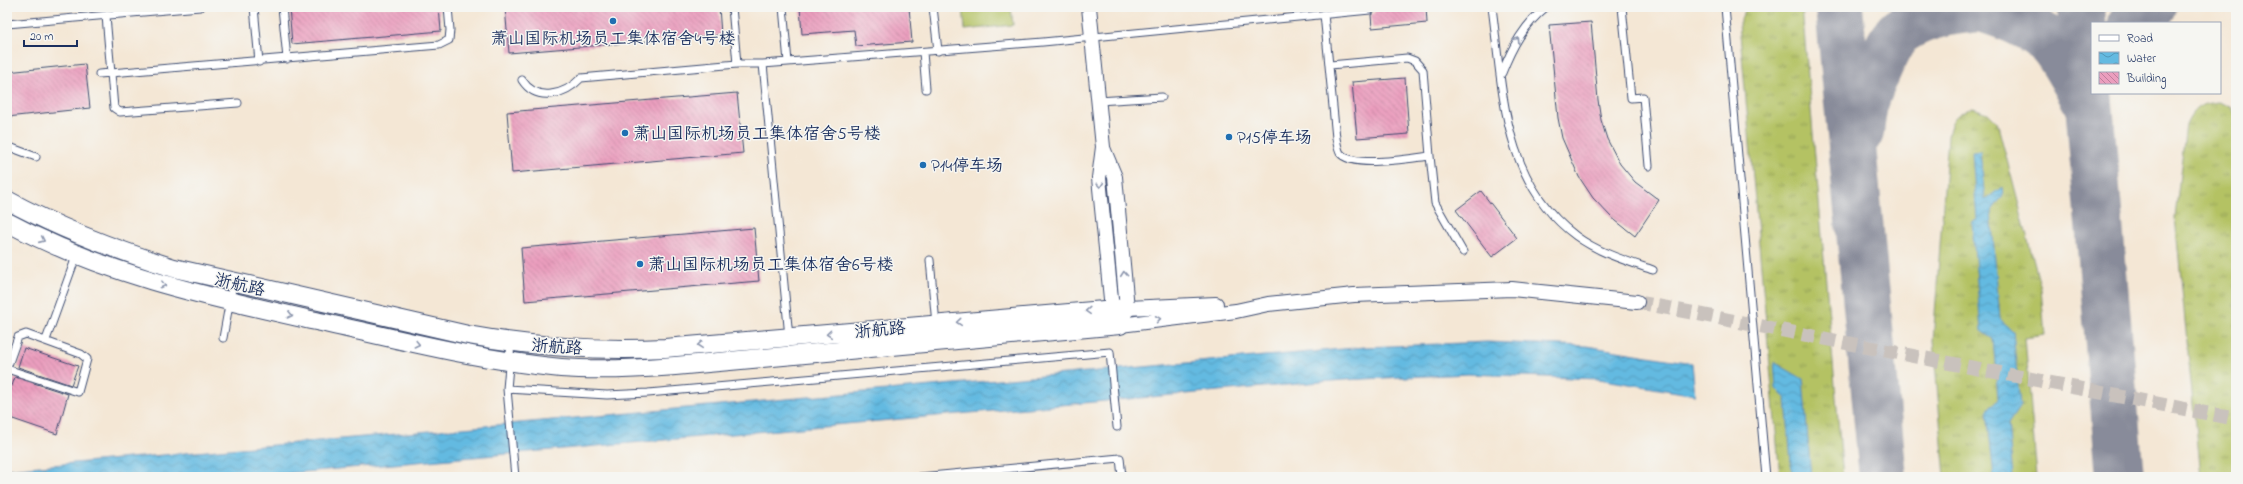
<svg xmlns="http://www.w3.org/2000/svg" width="2243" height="484" font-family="'Indie Flower','LXGW WenKai TC',sans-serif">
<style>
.grass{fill:url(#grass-tufts);stroke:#687861}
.garden{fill:#b4c264;stroke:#687861}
.water{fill:url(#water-waves);stroke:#4074a0}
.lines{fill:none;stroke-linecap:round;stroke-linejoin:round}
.taxiway{stroke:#888b9a;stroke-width:48}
.building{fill:url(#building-back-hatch)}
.minor-tunnel{stroke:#c9c2bd;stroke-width:14;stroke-dasharray:14 7;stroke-linecap:butt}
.service-casing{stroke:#3c4b70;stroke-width:9}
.minor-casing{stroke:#3c4b70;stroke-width:16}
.tertiary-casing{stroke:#3c4b70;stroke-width:20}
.service{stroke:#fff;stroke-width:7}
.minor{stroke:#fff;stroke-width:14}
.tertiary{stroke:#fff;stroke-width:18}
.oneway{stroke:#8d97ae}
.poi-dot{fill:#1f6fb2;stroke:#f6f6f2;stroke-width:1.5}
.labels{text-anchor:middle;stroke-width:3;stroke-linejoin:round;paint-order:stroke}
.poi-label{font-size:17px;fill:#1b2f5e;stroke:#f6f6f2;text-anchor:start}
.street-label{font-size:17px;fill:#1b2f5e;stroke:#f6f6f2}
</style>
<defs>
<pattern id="grass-tufts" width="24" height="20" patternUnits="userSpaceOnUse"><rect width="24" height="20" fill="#b4c264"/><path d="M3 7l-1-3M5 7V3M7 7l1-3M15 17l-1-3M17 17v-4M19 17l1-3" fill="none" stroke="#929e56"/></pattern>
<pattern id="water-waves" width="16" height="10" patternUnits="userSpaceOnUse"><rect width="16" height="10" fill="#64bae1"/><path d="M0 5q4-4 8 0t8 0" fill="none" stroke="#5298ba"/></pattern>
<pattern id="building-back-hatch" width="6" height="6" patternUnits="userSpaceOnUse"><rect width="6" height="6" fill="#eb9ebe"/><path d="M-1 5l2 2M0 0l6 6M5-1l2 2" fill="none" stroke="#be819e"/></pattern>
</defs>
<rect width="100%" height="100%" fill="#f6f6f2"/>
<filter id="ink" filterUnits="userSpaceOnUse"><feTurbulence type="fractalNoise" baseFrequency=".025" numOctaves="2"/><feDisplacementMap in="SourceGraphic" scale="8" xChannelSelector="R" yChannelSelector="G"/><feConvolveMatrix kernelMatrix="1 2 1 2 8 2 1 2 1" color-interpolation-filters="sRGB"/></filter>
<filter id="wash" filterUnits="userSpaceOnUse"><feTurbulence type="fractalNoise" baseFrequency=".012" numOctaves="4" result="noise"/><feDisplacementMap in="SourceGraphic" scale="16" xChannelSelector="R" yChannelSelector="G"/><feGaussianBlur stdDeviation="0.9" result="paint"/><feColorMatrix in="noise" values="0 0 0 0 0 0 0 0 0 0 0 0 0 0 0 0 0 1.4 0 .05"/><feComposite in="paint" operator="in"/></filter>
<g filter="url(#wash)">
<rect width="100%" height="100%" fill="#f4e7d5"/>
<path class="grass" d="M1747 7H1802L1843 477H1780L1739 23Z
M2219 102 2232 108 2236 116V477H2200L2175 217 2186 124C2194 107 2200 104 2219 102Z
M1973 108 1988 113 1997 122 2041 289 2045 335 2025 338 2037 477H1945L1933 341 1948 136C1952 118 1955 114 1973 108Z"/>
<path class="garden" d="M963 7H1011L1013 25 965 30Z"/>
<path class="water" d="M1980 151 1985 200 2002 187 2003 195 1991 212 2000 319 2013 331 2020 406 2008 424 2013 477H1994L1987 412 1998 398 1993 339 1981 331 1972 222 1977 220 1972 152Z
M1487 342 1586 346 1692 363 1695 395 1599 379 1468 374 1343 380 247 477H7V469L1365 347Z
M1774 362 1803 379 1811 477H1792L1786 399 1776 389Z"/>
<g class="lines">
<path class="taxiway" d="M1839 7 1883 477
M2081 7 2120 477
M1981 8C2006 16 2033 25 2051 44 2063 57 2076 84 2085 99
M2132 23 2153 7
M1860 132C1861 123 1862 114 1864 105 1868 91 1889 38 1900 31 1928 11 1965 9 1998 7"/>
</g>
<g id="blocks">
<path class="building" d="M289 7H439L441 31 292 44Z
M505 7H719L721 35 509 53Z
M800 7H909L912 42 856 46 854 30 802 34Z
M1374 7H1426L1427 23 1372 28 1371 15 1375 12Z
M1591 22 1598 100 1601 120 1607 139 1620 164 1635 182 1659 200 1635 236 1611 217 1593 198 1579 177 1562 138 1558 118 1549 25Z
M85 64 90 108 7 117V72Z
M1405 78 1409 134 1357 138 1352 82Z
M737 93 743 153 512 173 507 112Z
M1481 191 1517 238 1492 257 1456 210Z
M754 228 759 281 525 301 521 248Z
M24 348 78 366 71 385 18 367Z
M15 377 68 394 57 434 7 417V401Z"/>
</g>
</g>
<g filter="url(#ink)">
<use href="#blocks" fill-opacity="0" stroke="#3c4b70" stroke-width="1"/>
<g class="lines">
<path class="minor-tunnel" d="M1637 302 2236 419"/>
<g class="service-casing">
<path id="service" d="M254 7 259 62
M282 7 287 59
M732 7 737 64H763L789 337
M933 7 938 51
M1492 7C1503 90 1502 181 1576 236 1599 253 1627 261 1653 270
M1622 7 1631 98 1643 97 1649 166
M1725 7 1766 477
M1324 14 1336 138C1337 143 1338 150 1340 153 1352 169 1411 158 1430 156L1423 70 1415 61 1407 58 1330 65
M106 16 114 108 120 112 238 103
M7 24 200 7
M923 52 926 89
M788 62 1043 42 1370 10
M763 64 788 62 783 7
M1502 73C1512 47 1524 25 1546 7
M99 74 439 45 449 40 450 30 448 7
M522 80C537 103 565 95 581 78L737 64
M1098 101 1162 97
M7 146 36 157
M1430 156 1435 203 1463 252
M930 260 936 324
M223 338 233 283
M46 340 77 254
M511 343 507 389 515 477
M7 368 18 337 26 334 81 354 87 359 78 392 7 369
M507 389 607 395 648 393 1110 352 1117 427
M920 477 1120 458 1122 477"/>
</g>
<g class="minor-casing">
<path id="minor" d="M1089 7 1103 147 1099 178 1112 309 1116 317
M1103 148 1115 177 1127 308 1123 317
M1127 308 1216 304
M1120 325 1236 311 1268 304 1354 295 1512 289 1637 302"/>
</g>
<g class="tertiary-casing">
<path id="tertiary" d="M7 200C60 229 116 250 174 268L468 335C534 347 598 351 665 348L1127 308
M7 222C105 275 209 297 316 321 397 339 478 360 561 368 599 371 637 369 675 366L1120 325"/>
</g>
<use href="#service" class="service"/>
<use href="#minor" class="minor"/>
<use href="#tertiary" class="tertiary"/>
</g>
<defs><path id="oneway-chevron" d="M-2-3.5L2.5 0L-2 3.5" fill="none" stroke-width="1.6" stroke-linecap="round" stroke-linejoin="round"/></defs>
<g class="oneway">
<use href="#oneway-chevron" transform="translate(1517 40) rotate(-56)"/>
<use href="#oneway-chevron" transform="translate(1100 185) rotate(85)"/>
<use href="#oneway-chevron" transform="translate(42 240) rotate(24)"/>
<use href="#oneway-chevron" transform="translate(1124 274) rotate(-95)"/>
<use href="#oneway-chevron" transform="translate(163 285) rotate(14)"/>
<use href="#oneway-chevron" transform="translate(1088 311) rotate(177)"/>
<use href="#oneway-chevron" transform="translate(290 315) rotate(13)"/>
<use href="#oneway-chevron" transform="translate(1158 319) rotate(-8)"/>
<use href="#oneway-chevron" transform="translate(959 322) rotate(175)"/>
<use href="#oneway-chevron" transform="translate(829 334) rotate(175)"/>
<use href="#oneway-chevron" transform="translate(417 344) rotate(13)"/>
<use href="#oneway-chevron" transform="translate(700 345) rotate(175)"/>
</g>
</g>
<g class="poi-dot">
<circle cx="613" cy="21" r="4"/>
<circle cx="625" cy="133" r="4"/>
<circle cx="1229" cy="137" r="4"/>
<circle cx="923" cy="165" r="4"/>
<circle cx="640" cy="264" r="4"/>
</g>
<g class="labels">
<g class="poi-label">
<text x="613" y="44" text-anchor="middle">萧山国际机场员工集体宿舍4号楼</text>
<text x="633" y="139">萧山国际机场员工集体宿舍5号楼</text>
<text x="1237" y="143">P15停车场</text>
<text x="931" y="171">P14停车场</text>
<text x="648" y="270">萧山国际机场员工集体宿舍6号楼</text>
</g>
<g class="street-label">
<text transform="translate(240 284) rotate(13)" y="6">浙航路</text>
<text transform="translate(880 329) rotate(-5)" y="6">浙航路</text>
<text transform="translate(557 346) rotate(4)" y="6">浙航路</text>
</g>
</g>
<rect width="2243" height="484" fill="none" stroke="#f6f6f2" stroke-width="24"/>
<rect x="2091" y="22" width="130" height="72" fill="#f6f6f2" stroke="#9ea6b7"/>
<rect x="2099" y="35" width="20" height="6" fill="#ffffff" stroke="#9ea6b7"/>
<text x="2127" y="42" font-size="12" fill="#1b2f5e">Road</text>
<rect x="2099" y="52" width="20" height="12" fill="url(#water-waves)" stroke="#9ea6b7"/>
<text x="2127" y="62" font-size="12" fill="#1b2f5e">Water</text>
<rect x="2099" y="72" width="20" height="12" fill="url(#building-back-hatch)" stroke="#9ea6b7"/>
<text x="2127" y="82" font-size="12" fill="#1b2f5e">Building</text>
<path d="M24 40v6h53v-6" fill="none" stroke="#1b2f5e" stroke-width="2"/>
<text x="30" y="40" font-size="12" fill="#1b2f5e" stroke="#f6f6f2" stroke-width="3" paint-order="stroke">20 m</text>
</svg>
